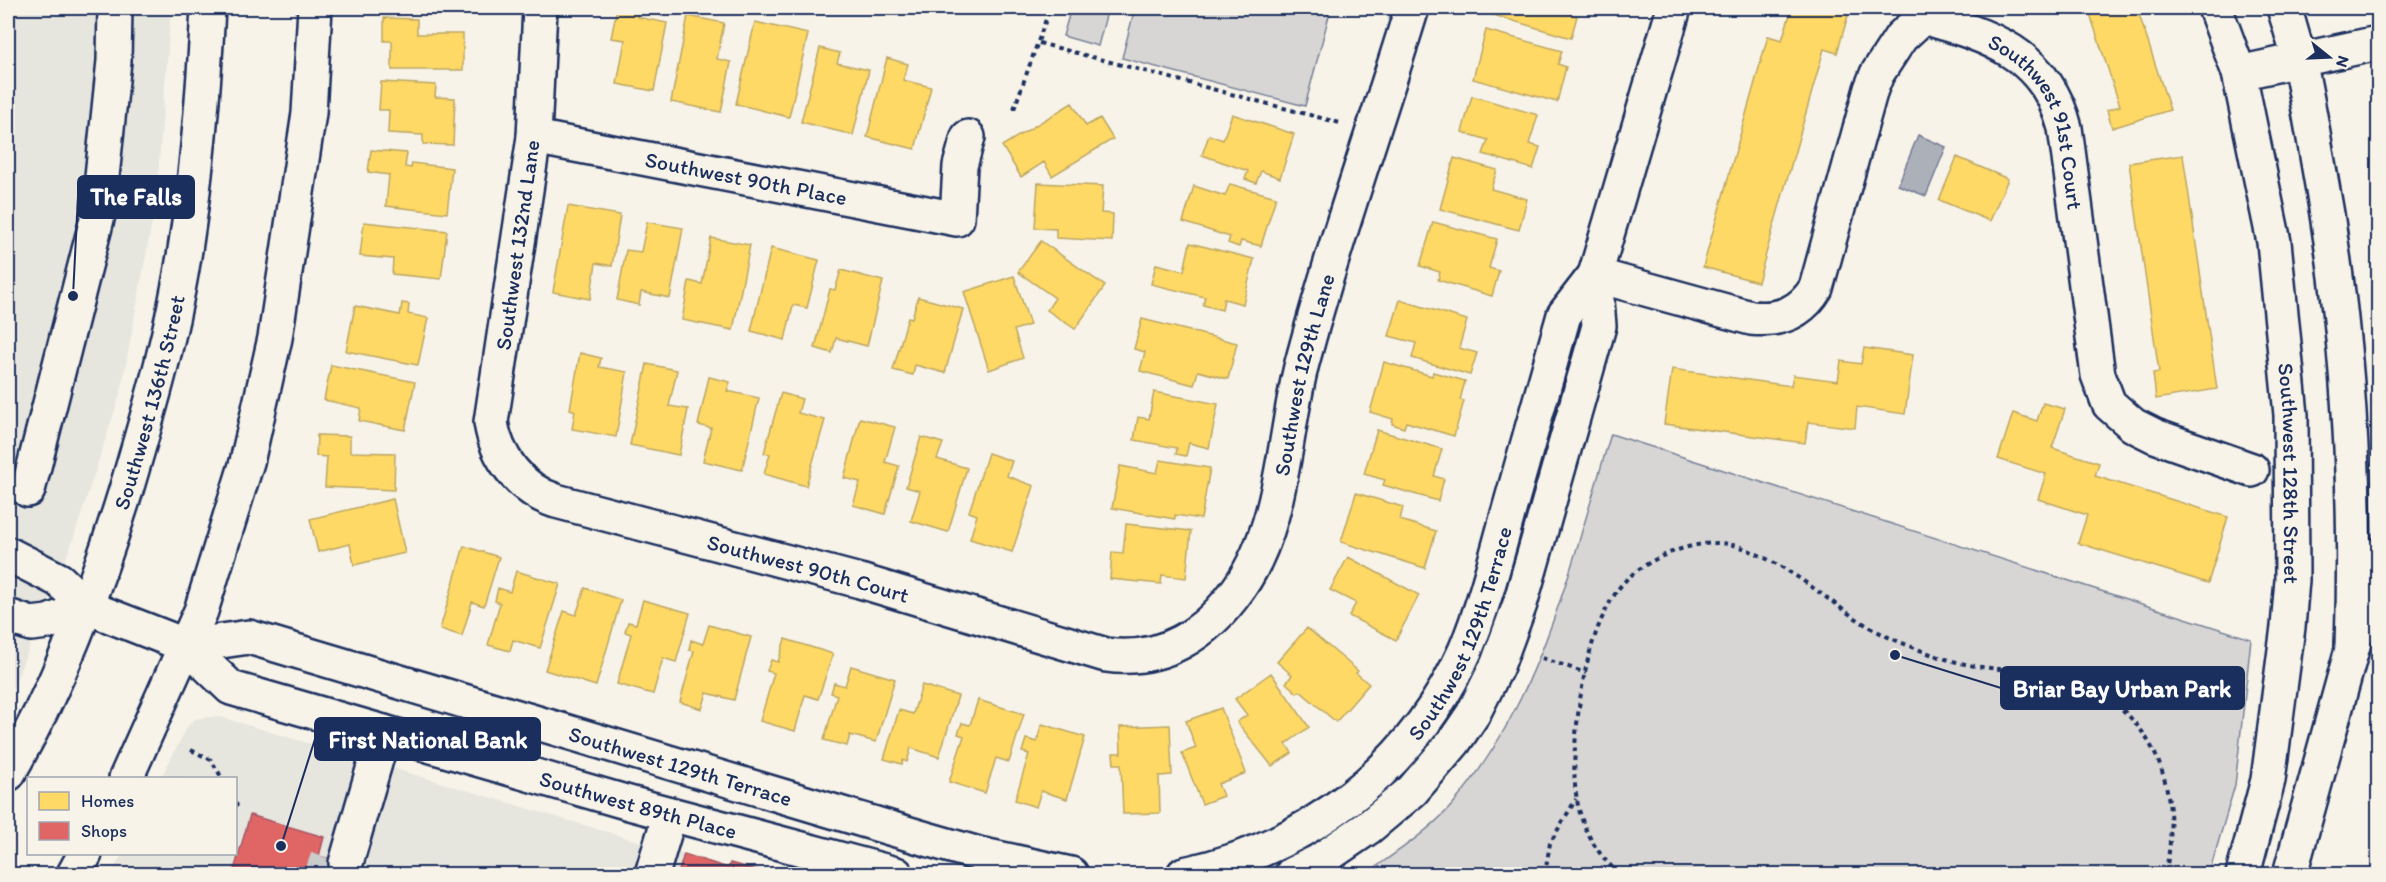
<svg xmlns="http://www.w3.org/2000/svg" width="2386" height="882" font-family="Itim,sans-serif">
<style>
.built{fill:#e6e5de}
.green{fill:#d7d6d4;stroke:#798299;stroke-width:1.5}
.water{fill:#acb0b9;stroke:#727c95;stroke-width:1.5}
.homes{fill:#ffd966;stroke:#bba664;stroke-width:1.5}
.shops{fill:#e06666;stroke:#a55664;stroke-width:1.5}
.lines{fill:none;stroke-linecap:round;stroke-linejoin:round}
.minor-tunnel{stroke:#cbcccc;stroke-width:33;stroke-dasharray:33 16;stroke-linecap:butt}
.minor-casing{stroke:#1b2f5e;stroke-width:38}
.path{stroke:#1b2f5e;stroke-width:4;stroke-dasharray:4.5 4.5;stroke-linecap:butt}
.minor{stroke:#f7f3e8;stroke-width:33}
.labels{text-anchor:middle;stroke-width:6;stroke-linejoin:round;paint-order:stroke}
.street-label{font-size:22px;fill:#1b2f5e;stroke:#f7f3e8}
.leader{fill:none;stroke:#1b2f5e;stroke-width:2}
.callout-dot{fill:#1b2f5e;stroke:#f7f3e8;stroke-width:2}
.callout{fill:#1b2f5e;stroke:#1b2f5e;stroke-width:2}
.callout-label{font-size:24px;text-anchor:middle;font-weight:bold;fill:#fff}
</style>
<rect width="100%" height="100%" fill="#f7f3e8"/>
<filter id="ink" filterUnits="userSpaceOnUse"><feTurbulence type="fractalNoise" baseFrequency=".0167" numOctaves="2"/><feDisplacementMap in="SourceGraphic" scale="12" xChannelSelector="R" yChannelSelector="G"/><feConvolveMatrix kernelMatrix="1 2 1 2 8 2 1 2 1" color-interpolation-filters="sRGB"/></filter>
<g filter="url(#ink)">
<path class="built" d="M8 8H171L156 200 121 391 72 543 8 699Z
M217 716 748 874H111L122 854H236V778H161L187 727 195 719Z"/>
<path class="green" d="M1071 8H1108L1098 46 1063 36Z
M1135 8H1331L1305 106 1122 58Z
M1611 434 2251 639 2235 785 2209 874H1366C1395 853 1428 832 1452 805 1542 700 1571 563 1611 434Z"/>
<path class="water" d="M1918 135 1946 147 1926 196 1898 185Z"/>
<path class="homes" d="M617 8H639L637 17 667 23 654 91 617 84 625 40 611 38Z
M998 8H1021L1019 14Z
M1492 8H1564L1563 12 1577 16 1571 38 1490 14Z
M1792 8 1850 9 1837 53 1824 49 1758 282 1703 267 1768 36 1782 40Z
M2088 8H2137L2170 110 2112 128 2107 110 2120 106Z
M688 16 724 23 717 59 731 62 721 112 671 102Z
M384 18 417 19V34H463V70H392V41H384Z
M755 22 808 34 789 117 736 104Z
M1486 30 1562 51 1558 64 1566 67 1557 102 1473 79Z
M820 48 840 53 837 63 869 70 853 135 801 122Z
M887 58 908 64 903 80 931 87 915 149 867 137Z
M381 82 436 85 435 97 455 98 453 145 423 144V135L388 133 389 110H379Z
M1472 96 1538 115 1529 144 1540 147 1533 169 1483 154 1488 140 1462 132Z
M1072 103 1086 126 1100 118 1113 139 1052 176 1044 162 1021 177 1002 146Z
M1232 114 1294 134 1280 178 1261 171 1256 183 1245 179 1248 171 1202 155 1209 135 1223 140Z
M371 150 407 153 405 167 411 168 412 163 452 168 447 213 386 206 389 175 368 172Z
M2183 155 2217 389 2156 399 2153 373 2159 372 2129 163Z
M1957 157 2008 179 1990 221 1939 200Z
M1454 158 1497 170 1491 189 1527 199 1519 230 1440 209Z
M1038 183 1103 186 1101 213 1113 214 1112 241 1056 238V229L1035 228Z
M1230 184 1276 197 1261 246 1241 241 1239 247 1228 243 1230 237 1183 222 1194 186 1225 196Z
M568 206 620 215 612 266 596 263 590 299 553 292Z
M364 222 447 231 441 279 392 274 393 259 360 256Z
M647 222 683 228 670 298 641 292 639 305 617 300 626 250 641 252Z
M1433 222 1497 239 1489 268 1499 271 1492 296 1438 280 1440 272 1420 266Z
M711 238 750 245 733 330 682 320 689 281 702 284Z
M1041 241 1105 286 1075 329 1047 310 1055 298 1018 272Z
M1190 243 1254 259 1243 304 1224 299 1222 310 1203 305 1205 297 1151 284 1156 264 1184 271Z
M771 248 819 260 807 308 793 305 785 340 751 331Z
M841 270 883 281 867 346 836 338 832 353 815 348 830 289 835 290Z
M1014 276 1030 325 1014 330 1023 358 989 370 964 292Z
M918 297 963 309 945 373 915 365 913 375 893 370 908 317 912 318Z
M1400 300 1467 320 1459 348 1477 353 1470 375 1412 358 1416 343 1389 336Z
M402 303 409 304 408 314 428 318 418 365 346 351 355 306 400 315Z
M1142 319 1237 343 1228 379 1198 371 1194 385 1140 371 1145 352 1134 349Z
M1864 348 1913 355 1905 414 1857 407 1855 428 1808 422 1805 443 1664 424 1672 369 1791 386 1793 375 1838 381 1841 361 1861 364Z
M580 353 601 358 599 367 627 372 616 437 572 429 575 411 570 409Z
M1384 362 1432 376 1433 372 1465 381 1460 400 1464 401 1454 436 1406 422 1404 428 1392 424 1393 419 1370 412Z
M647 364 677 370 669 406 688 409 679 455 630 445Z
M331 365 415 382 405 430 359 421 361 408 324 400Z
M709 377 730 382 727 391 759 398 742 470 703 461 711 428 698 425Z
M1154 392 1218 404 1209 448 1189 443 1186 456 1176 454 1177 448 1134 440 1138 417 1149 419Z
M781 393 802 399 798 413 825 420 806 486 764 474 770 454 764 453Z
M2043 403 2065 409 2052 448 2099 463 2095 476 2228 517 2208 583 2078 543 2087 515 2038 499 2046 474 1998 459 2013 413 2037 421Z
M860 418 895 427 885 462 899 466 885 514 853 505 860 482 844 478Z
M1377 430 1442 449 1434 476 1444 479 1438 501 1383 485 1385 480 1364 474Z
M317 435 350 436V452L395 453 394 490 325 487 327 457 316 456Z
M921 437 943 443 937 459 967 468 948 532 911 521 920 491 906 487Z
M988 453 1012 461 1007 476 1034 486 1012 552 970 539 977 515 969 512Z
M1160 460 1210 468 1201 519 1175 515V519L1112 508 1120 466 1157 473Z
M1356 493 1403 507 1400 520 1436 531 1425 568 1341 542Z
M393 499 405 553 354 565 350 544 318 552 310 519Z
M1126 524 1191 531 1186 578 1162 575 1161 584 1110 579 1112 552 1123 553Z
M464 546 499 557 484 606 472 602 462 636 440 629Z
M1348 557 1419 595 1396 640 1349 616 1356 603 1330 590Z
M516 571 560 584 540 648 513 640 510 651 488 645 500 603 495 601 498 588 510 592Z
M585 588 621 600 596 686 545 670 564 611 576 615Z
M643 600 690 613 676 662 663 658 653 694 617 684 631 634 625 632 628 622 636 624Z
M709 625 751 637 734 700 707 693 702 709 680 702 694 651 689 650 691 640 703 644Z
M1307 628 1358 671 1356 673 1369 684 1336 722 1300 691 1297 693 1286 683 1292 675 1277 662Z
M785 639 833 654 818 699 805 695 795 731 760 721 774 673 767 671 771 660 778 662Z
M851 666 895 679 876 742 850 735 847 746 824 740 837 695 831 693 834 683 845 686Z
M1271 673 1309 727 1286 744 1292 753 1272 766 1237 722 1247 715 1235 699Z
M922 685 958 696 939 757 911 748 907 762 903 760 902 764 884 759 899 710 913 714Z
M978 700 1024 714 1009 762 996 758 985 793 949 782 964 736 958 734 962 723 970 725Z
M1221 708 1246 773 1218 784 1223 796 1202 804 1182 753 1196 748 1186 721Z
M1042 724 1085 737 1067 799 1041 791 1036 807 1015 800 1029 754 1022 752 1026 739 1037 742Z
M1170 725 1172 775 1159 776 1160 813 1123 814 1121 764H1114L1113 753H1121L1120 727Z"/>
<path class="shops" d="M250 815 324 837 319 856 367 869 365 874H233Z
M684 854 728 868 730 863 771 874H678Z"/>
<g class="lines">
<path class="minor-tunnel" d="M321 874 327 858"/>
<g class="minor-casing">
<g id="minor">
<path id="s1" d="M540 8 534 137 491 422C496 457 521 490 556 501L860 581 1106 655C1162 663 1207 634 1239 588 1284 524 1283 437 1302 363 1334 243 1376 126 1412 8"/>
<path id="s2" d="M2215 8 2239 73 2274 242 2291 415 2292 580 2288 627 2268 780 2243 874"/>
<path d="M2284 8C2301 58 2309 110 2318 162 2348 323 2358 483 2352 646"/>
<path id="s3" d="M1923 17C1989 36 2046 53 2065 128L2098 375 2109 404 2133 425 2155 436 2252 470"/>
<path d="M2239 73 2378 43"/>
<path id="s4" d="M534 137 957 219 960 166 968 137"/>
<path d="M1595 275 1751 318C1779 321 1801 313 1816 288L1871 89 1877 74 1901 37 1923 17"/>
<path d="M28 490 98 215 114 61 115 8"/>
<path id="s5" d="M8 554 59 580 87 607 187 646 231 688 629 803 896 874"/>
<path d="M8 616 31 624 48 622 87 607"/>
<path id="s6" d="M187 646 249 637 923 838 979 854 1071 874"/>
<path id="s7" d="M8 774C59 685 96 588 126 490 150 409 174 327 186 243 198 165 204 86 208 8"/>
<path d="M126 778 201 611 247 462 275 338 309 113 315 8"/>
<path d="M346 863 384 732"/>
<path d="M74 874 85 854"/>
<path d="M652 874 670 814"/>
<path id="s8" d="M1184 874C1308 848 1413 768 1465 651 1485 604 1497 553 1511 503 1528 441 1546 378 1564 315L1595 275"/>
<path d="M1292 874 1319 861 1369 827 1412 791 1454 742 1473 714 1497 666 1520 604 1599 326 1595 275 1674 8"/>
<path d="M2290 874 2378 555"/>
</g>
</g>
<path class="path" d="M1039 43 1340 123
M1014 109 1050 8
M1542 658 1586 673
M191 750 211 760 222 778
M236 803 237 807
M1545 874 1550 843 1576 799
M1619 874C1569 828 1571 778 1578 715 1583 673 1593 626 1617 591 1637 560 1698 536 1733 545 1744 547 1757 554 1767 559 1813 582 1848 620 1895 640 1921 651 1947 661 1975 666 2012 672 2054 670 2088 687 2161 722 2182 801 2165 874"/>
<use href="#minor" class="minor"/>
</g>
</g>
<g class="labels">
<g class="street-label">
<text dy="8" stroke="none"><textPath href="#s3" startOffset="172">Southwest 91st Court</textPath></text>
<text dy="8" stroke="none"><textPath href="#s4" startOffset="216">Southwest 90th Place</textPath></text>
<text transform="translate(517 245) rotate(-82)" y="8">Southwest 132nd Lane</text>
<text dy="8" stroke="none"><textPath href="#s1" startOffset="1478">Southwest 129th Lane</textPath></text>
<text dy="8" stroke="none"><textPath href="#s7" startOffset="399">Southwest 136th Street</textPath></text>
<text dy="8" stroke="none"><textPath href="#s2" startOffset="474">Southwest 128th Street</textPath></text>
<text dy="8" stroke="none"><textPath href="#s1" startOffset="786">Southwest 90th Court</textPath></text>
<text dy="8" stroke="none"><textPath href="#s8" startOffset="387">Southwest 129th Terrace</textPath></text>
<text dy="8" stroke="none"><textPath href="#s6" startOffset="513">Southwest 129th Terrace</textPath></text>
<text dy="8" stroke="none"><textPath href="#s5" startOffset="688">Southwest 89th Place</textPath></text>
</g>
</g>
<path class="leader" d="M73 296L78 197M1895 655L2001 688M281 846L315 739"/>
<g class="callout-dot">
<circle cx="73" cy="296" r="6"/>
<circle cx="1895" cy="655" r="6"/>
<circle cx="281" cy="846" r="6"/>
</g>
<g class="callout">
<rect x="78" y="176" width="116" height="42" rx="6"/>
<rect x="2001" y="667" width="243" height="42" rx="6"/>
<rect x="315" y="718" width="225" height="42" rx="6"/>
</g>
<g class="callout-label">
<text x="136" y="205">The Falls</text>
<text x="2122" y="697">Briar Bay Urban Park</text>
<text x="428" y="748">First National Bank</text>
</g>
<rect width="2386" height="882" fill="none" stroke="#f7f3e8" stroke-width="30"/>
<rect x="15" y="15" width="2356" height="852" fill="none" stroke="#1b2f5e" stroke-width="2" filter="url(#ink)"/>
<rect x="27" y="777" width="210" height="78" fill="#f7f3e8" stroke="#9fa5b1" stroke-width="1.5"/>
<rect x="39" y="792" width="30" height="18" fill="#ffd966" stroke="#9fa5b1" stroke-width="1.5"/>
<text x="81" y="807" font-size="18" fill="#1b2f5e">Homes</text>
<rect x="39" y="822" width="30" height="18" fill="#e06666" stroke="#9fa5b1" stroke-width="1.5"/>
<text x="81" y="837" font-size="18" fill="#1b2f5e">Shops</text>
<g transform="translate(2329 57) rotate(108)" stroke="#f7f3e8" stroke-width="4.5" paint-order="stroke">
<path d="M0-4.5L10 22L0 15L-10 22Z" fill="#1b2f5e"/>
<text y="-9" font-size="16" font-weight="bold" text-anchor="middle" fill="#1b2f5e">N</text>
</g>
</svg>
